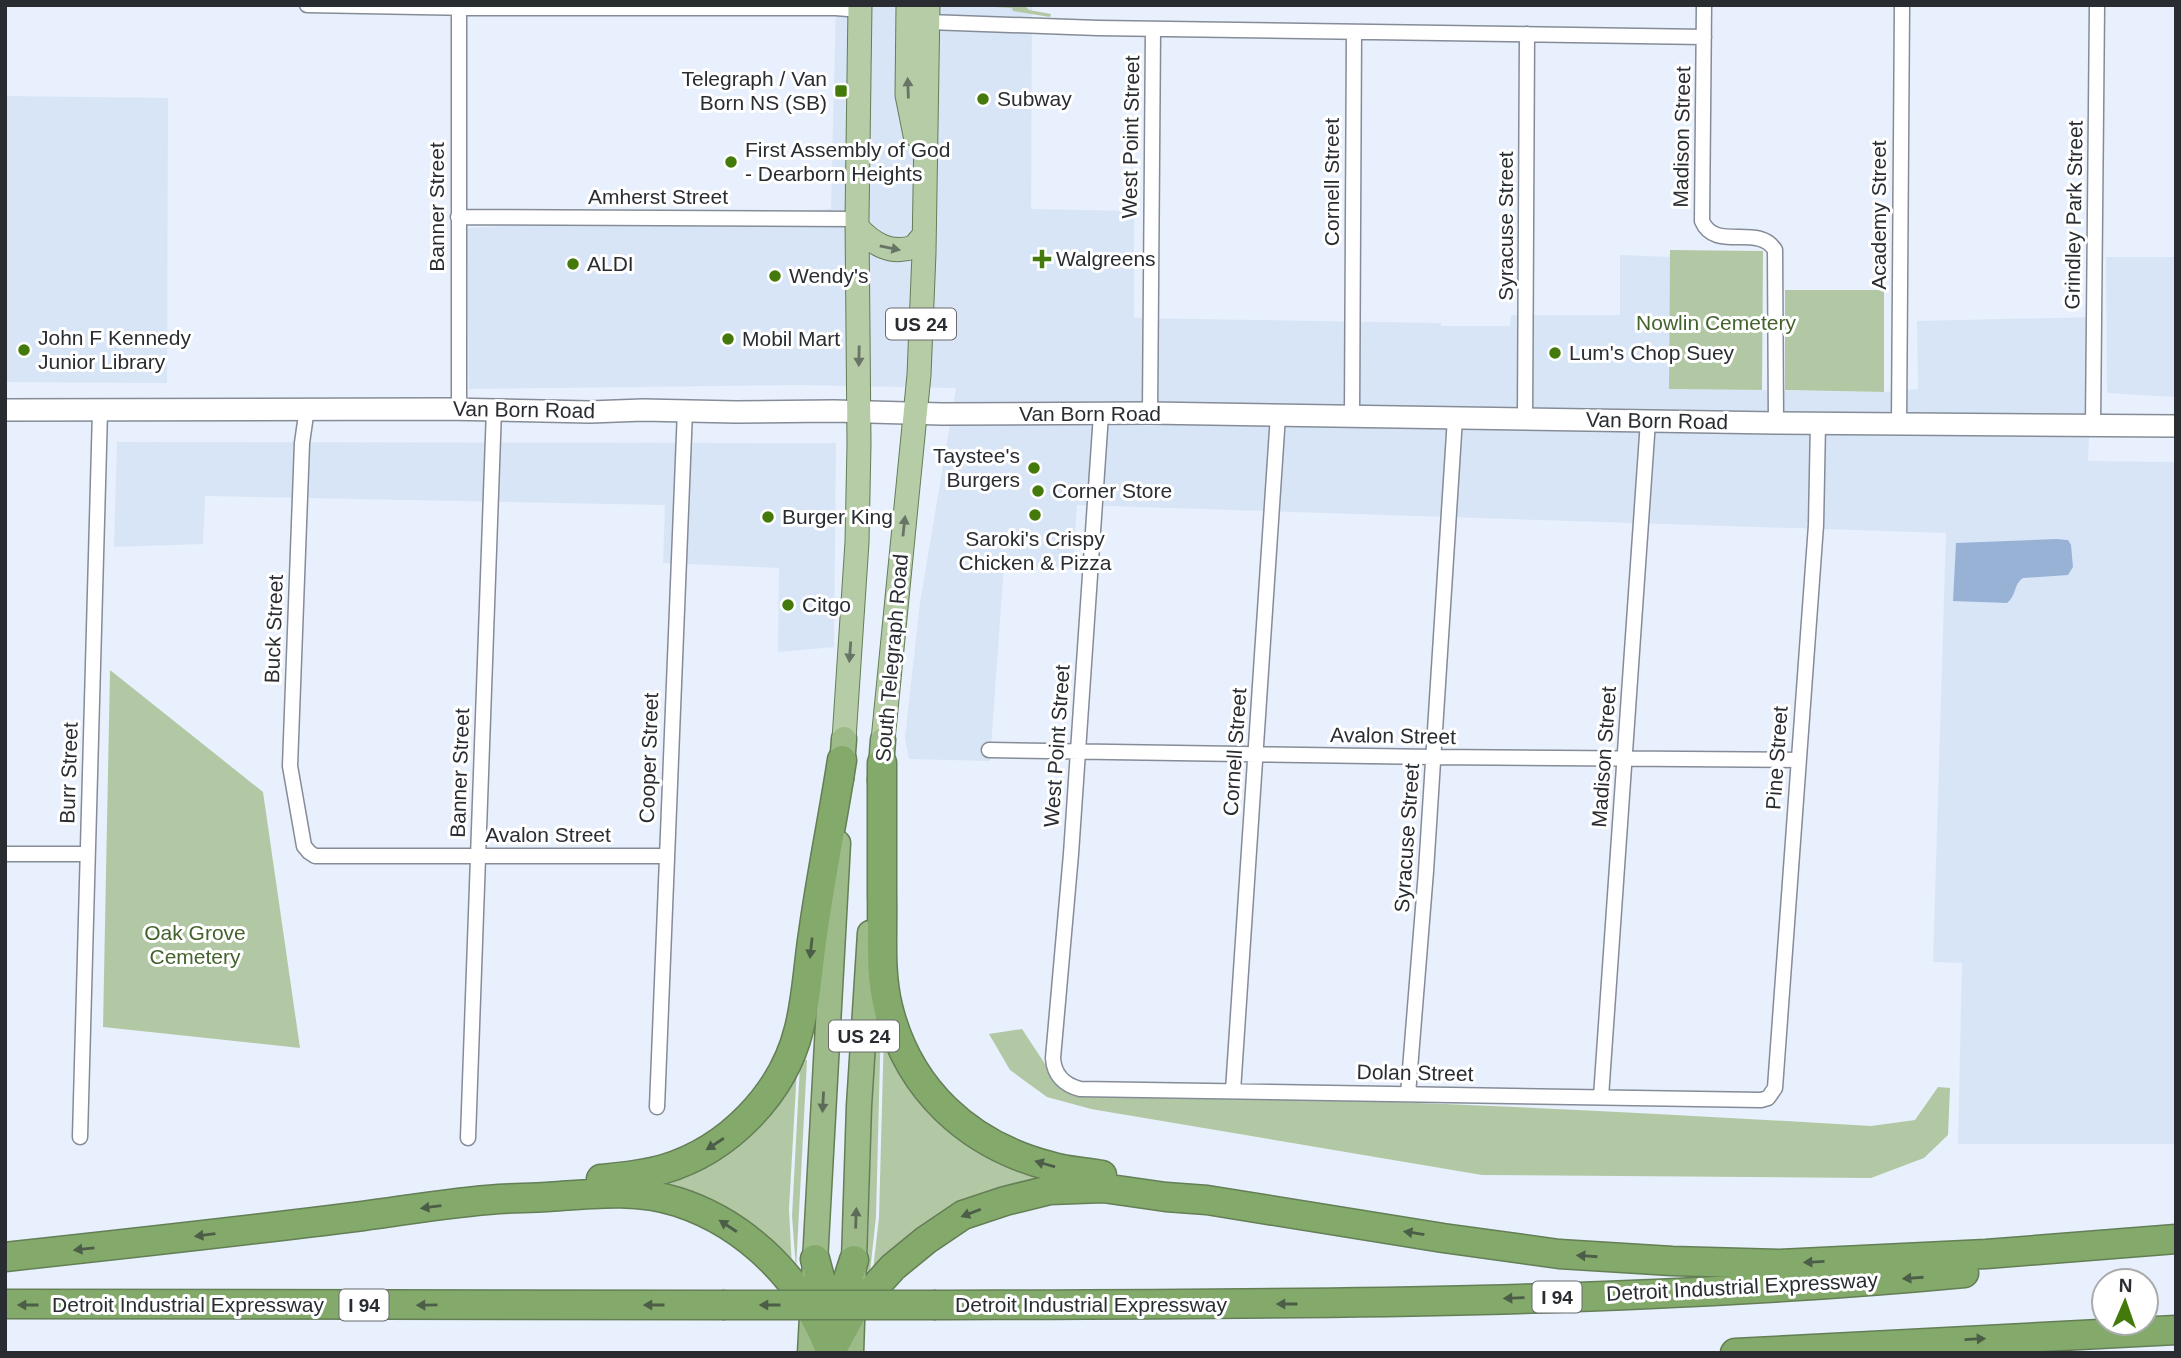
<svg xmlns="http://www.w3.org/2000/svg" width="2181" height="1358" font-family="Helvetica,sans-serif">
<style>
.built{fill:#d8e5f7}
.green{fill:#b2c8a5}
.water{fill:#98b2d5}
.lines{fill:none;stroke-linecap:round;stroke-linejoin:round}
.minor-casing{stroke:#858c97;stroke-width:17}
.secondary-casing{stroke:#858c97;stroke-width:24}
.primary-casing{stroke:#647e56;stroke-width:25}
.trunk-casing{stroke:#647e56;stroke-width:27}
.motorway-casing{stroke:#647e56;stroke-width:31}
.minor{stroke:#fff;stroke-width:14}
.secondary{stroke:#fff;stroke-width:21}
.primary{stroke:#b5cca6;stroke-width:23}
.trunk{stroke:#9cbb88;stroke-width:24}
.motorway{stroke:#83aa6a;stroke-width:28}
.motorway-bridge-casing{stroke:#647e56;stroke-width:31;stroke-linecap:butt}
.motorway-bridge{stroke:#83aa6a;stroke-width:28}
.oneway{fill:#687466}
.oneway2{fill:#4d5e48}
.oneway3{fill:#5d6c58}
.poi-dot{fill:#447a0b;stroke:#fff;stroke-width:2.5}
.labels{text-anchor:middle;stroke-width:6;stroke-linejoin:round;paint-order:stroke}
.shield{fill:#fff;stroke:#696b6f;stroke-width:2}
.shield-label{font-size:19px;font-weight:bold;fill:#292c31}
.poi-label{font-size:21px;fill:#292c31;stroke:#fff;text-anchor:start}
.street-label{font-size:21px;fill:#292c31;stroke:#fff}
.park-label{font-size:21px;fill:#43622c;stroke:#fff}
</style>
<rect width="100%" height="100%" fill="#e7f0fc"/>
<path class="built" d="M836 5H1032L1031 209 1134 211V318L1441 323V326H1510L1511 315H1620V255L1670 257 1669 389 1884 392 1918 389 1917 321 2095 317 2088 461 2176 462V1144H1958L1962 963 1933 962 1946 533 1077 505 1073 569 1004 565 990 761 909 759 905 738 920 603 956 388 798 385 469 389 467 228 831 209Z
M5 96 168 98 167 383 5 382Z
M2106 257H2176V397L2107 393Z
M117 442 836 443 834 647 778 652 779 568 663 563 665 505 205 496 203 544 114 547Z"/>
<path class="green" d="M956 5H1024L1029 10 1051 14 1050 17 1013 11 1012 8Z
M1670 250 1763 251 1762 390 1669 389Z
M1785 290H1884V392L1785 390Z
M110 670 263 792 300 1048 103 1027Z
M881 1020 876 1217 869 1281 867 1278 874 1022Z
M1022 1029 1049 1070 1068 1092C1166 1101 1265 1098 1364 1101 1533 1107 1702 1116 1871 1126L1915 1120 1938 1087 1950 1088 1948 1135 1924 1158 1871 1178 1482 1175 1091 1109 1047 1097 1010 1070 989 1034Z
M884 1031 898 1054 1044 1171 1045 1182 872 1279 879 1217Z
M798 1058 807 1060 796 1269 792 1216 800 1065Z
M797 1068 789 1209 792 1268 656 1187Z"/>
<path class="water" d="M2056 539 2068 540 2071 545 2073 567 2068 575 2023 578C2013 585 2017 595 2007 603L1953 601 1956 543Z"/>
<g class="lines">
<g class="minor-casing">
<path id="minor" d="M307 5 474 8H836L860 10
M1704 5 1702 221C1715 252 1758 223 1775 250L1776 423
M928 22 1098 28 1704 37
M458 217 857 219
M307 408 302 443 290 766 304 846 309 852 315 856H666
M459 409V5
M1150 413 1153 29
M1101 414 1071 854 1053 1058C1054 1075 1064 1085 1080 1089L1761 1100 1768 1098 1775 1088 1816 525 1818 423
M1352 416 1354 32
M1525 419 1527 34
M1899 424 1902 5
M2093 425 2097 5
M989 750 1434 757 1797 760
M5 854H87
M1233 1091 1278 415
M1408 1094 1426 871 1455 418
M1601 1097 1648 421
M657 1107 685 410
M80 1137 100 411
M468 1138 494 409"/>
</g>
<g class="secondary-casing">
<path id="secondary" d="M5 410 445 409 590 412 643 410 736 412 834 411 942 414 1150 413 1776 423 2176 426"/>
</g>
<g class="primary-casing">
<path id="primary" d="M908 5 907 95 915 135
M857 227C873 244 890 255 914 247L924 235
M844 739 857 542 859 444 857 219 860 5
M883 740 919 375 924 253 928 5"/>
</g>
<g class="trunk-casing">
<path id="trunk" d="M841 779 844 739
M880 781 883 740
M810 1353 838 843
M851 1353 859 1106 870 933"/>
</g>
<g class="motorway-casing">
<path id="motorway" d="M882 763C882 807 882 851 882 895 883 932 879 971 888 1007 908 1089 968 1145 1050 1166 1066 1171 1085 1172 1102 1175
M601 1179C622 1177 644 1175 664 1169 728 1150 783 1094 799 1029 807 998 808 966 813 934 821 876 833 818 842 760
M5 1257C125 1244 244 1231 363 1216 408 1210 454 1202 499 1199 515 1198 531 1198 547 1197 590 1194 636 1188 678 1202 749 1225 806 1284 831 1353
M815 1259 833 1327
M5 1304 722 1305
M936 1305C1279 1304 1623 1305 1964 1273
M834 1323 854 1260
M830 1353 853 1311 893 1267 926 1240 963 1215 1005 1201 1050 1190 1103 1188 1166 1197 1207 1200 1443 1238 1559 1254 1672 1261 1780 1264 1986 1254 2176 1239
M1735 1353 2176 1330"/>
</g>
<use href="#minor" class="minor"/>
<use href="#secondary" class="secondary"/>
<use href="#primary" class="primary"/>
<use href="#trunk" class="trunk"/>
<use href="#motorway" class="motorway"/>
<g class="motorway-bridge-casing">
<path id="motorway-bridge" d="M722 1305H936"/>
</g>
<use href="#motorway-bridge" class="motorway-bridge"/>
</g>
<defs><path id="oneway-solid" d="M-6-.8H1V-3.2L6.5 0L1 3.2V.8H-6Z" transform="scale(1.75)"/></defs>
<g class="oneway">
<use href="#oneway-solid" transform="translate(908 88) rotate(-92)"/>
<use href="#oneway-solid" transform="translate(890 248) rotate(12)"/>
<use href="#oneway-solid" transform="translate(859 356) rotate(91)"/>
<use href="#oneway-solid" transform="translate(904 526) rotate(-84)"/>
<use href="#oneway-solid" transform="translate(850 652) rotate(94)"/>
</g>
<g class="oneway2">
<use href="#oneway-solid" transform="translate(811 948) rotate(96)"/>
<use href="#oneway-solid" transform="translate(715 1144) rotate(147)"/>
<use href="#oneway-solid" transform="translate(1045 1164) rotate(-164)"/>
<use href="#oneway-solid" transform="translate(431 1207) rotate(173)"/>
<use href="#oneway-solid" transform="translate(971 1213) rotate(159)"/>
<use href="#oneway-solid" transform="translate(728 1226) rotate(-147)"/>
<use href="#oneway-solid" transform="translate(1414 1233) rotate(-171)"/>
<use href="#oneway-solid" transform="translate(205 1235) rotate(173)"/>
<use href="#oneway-solid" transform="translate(84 1249) rotate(174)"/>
<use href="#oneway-solid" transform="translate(1587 1256) rotate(-176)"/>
<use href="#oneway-solid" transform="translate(1814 1262) rotate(177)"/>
<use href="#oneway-solid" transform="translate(1913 1278) rotate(176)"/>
<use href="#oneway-solid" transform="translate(1514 1298) rotate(178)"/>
<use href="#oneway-solid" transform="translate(1287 1304) rotate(180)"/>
<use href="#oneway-solid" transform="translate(28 1305) rotate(-180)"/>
<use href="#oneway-solid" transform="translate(427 1305) rotate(179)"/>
<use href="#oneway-solid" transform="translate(654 1305) rotate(-180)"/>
<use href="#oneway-solid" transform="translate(770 1305) rotate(-180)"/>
<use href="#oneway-solid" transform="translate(1975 1339) rotate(-3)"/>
</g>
<g class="oneway3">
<use href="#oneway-solid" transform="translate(823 1102) rotate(93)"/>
<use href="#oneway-solid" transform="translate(856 1218) rotate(-88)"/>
</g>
<g class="poi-dot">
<rect x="834" y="84" width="14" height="14" rx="3.5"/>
<circle cx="983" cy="99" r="7"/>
<circle cx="731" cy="162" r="7"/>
<path d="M1038.5 248.5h7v7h7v7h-7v7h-7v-7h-7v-7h7z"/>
<circle cx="573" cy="264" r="7"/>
<circle cx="775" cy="276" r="7"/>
<circle cx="728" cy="339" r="7"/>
<circle cx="24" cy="350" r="7"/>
<circle cx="1555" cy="353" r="7"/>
<circle cx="1034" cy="468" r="7"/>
<circle cx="1038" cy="491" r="7"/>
<circle cx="1035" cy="515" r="7"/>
<circle cx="768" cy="517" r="7"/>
<circle cx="788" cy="605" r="7"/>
</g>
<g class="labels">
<g class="shield">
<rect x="886" y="308.5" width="70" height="31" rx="5"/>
<rect x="829" y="1020.5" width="70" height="31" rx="5"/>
<rect x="1532.5" y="1281.5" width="49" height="31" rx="5"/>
<rect x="339.5" y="1289.5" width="49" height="31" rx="5"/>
</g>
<g class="shield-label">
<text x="921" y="331">US 24</text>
<text x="864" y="1043">US 24</text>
<text x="1557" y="1304">I 94</text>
<text x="364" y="1312">I 94</text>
</g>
<g class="poi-label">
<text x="827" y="86" text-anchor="end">Telegraph / Van<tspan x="827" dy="24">Born NS (SB)</tspan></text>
<text x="997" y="106">Subway</text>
<text x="745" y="157">First Assembly of God<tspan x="745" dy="24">- Dearborn Heights</tspan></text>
<text x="1056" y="266">Walgreens</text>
<text x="587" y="271">ALDI</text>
<text x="789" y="283">Wendy's</text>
<text x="38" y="345">John F Kennedy<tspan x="38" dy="24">Junior Library</tspan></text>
<text x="742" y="346">Mobil Mart</text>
<text x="1569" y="360">Lum's Chop Suey</text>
<text x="1020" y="463" text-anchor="end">Taystee's<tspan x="1020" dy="24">Burgers</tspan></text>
<text x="1052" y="498">Corner Store</text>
<text x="782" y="524">Burger King</text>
<text x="1035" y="546" text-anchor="middle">Saroki's Crispy<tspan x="1035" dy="24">Chicken &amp; Pizza</tspan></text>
<text x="802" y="612">Citgo</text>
</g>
<g class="street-label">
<text transform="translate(1131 137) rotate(-89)" y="7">West Point Street</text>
<text transform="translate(1682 137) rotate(-89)" y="7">Madison Street</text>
<text transform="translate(1332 182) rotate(-90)" y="7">Cornell Street</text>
<text x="658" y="204">Amherst Street</text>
<text transform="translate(437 207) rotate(-90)" y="7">Banner Street</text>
<text transform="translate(1879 215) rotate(-90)" y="7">Academy Street</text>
<text transform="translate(2074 215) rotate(-89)" y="7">Grindley Park Street</text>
<text transform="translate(1506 226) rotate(-90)" y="7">Syracuse Street</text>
<text transform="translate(524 410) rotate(1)" y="7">Van Born Road</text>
<text x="1090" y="421">Van Born Road</text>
<text transform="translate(1657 421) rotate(1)" y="7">Van Born Road</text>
<text transform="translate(274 629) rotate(-88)" y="7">Buck Street</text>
<text transform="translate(892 658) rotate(-85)" y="7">South Telegraph Road</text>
<text transform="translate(1393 736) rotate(1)" y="7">Avalon Street</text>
<text transform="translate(1057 746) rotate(-86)" y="7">West Point Street</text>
<text transform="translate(1235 752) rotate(-86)" y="7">Cornell Street</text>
<text transform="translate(1604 757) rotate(-86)" y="7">Madison Street</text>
<text transform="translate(649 758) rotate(-88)" y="7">Cooper Street</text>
<text transform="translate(1777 758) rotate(-86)" y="7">Pine Street</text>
<text transform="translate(69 773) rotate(-88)" y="7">Burr Street</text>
<text transform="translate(460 773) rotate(-88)" y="7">Banner Street</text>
<text x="548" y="842">Avalon Street</text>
<text transform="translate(1407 838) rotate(-86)" y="7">Syracuse Street</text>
<text transform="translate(1415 1073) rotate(1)" y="7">Dolan Street</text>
<text transform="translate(1742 1287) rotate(-3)" y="7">Detroit Industrial Expressway</text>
<text x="188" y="1312">Detroit Industrial Expressway</text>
<text x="1091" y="1312">Detroit Industrial Expressway</text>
</g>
<g class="park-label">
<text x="1716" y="330">Nowlin Cemetery</text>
<text x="195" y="940">Oak Grove<tspan x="195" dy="24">Cemetery</tspan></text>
</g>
</g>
<rect width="2181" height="1358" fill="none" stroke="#292c31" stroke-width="14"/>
<g transform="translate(2125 1302) rotate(2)"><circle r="33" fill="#ffffff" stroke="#a9abad" stroke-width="2"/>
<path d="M0-5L12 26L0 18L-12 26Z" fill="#447a0b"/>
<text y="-10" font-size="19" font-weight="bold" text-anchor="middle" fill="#292c31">N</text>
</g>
</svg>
